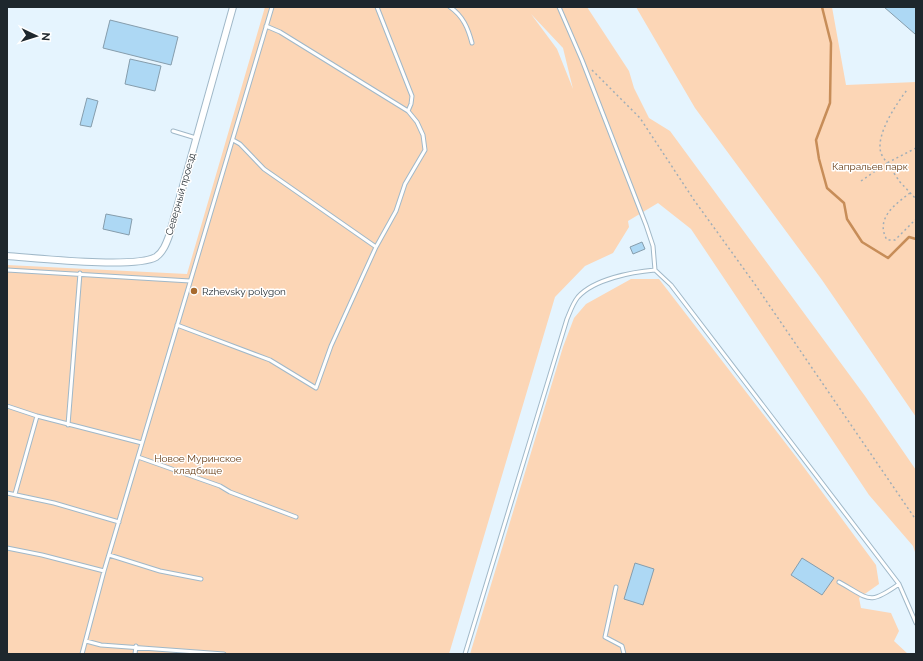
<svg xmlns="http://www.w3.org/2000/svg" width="923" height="661" font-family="Raleway,sans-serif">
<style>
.green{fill:#fcd6b6;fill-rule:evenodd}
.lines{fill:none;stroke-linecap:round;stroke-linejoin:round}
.stream{stroke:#c78d58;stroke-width:2.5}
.building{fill:#add8f4;stroke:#869dac}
.lane-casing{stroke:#a0b8c8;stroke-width:5}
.street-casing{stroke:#a0b8c8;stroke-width:8}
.path{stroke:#a1aeb7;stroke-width:1.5;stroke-dasharray:2 3;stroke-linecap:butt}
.lane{stroke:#fff;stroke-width:3}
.street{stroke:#fff;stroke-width:6}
.poi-dot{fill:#a76a2e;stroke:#fff;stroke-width:1.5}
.labels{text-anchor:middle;stroke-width:3;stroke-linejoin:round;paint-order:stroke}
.park-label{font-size:10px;fill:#6a411a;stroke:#fff}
.street-label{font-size:10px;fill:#1e272d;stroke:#fff}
.poi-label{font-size:10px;fill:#1e272d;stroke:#fff;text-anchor:start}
</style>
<rect width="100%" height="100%" fill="#e5f4fe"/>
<path class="green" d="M265 7H587L629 71 634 88 649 118 670 131 865 396 916 470V555L913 546 869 495 691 229 658 203 628 221 629 227 613 253 585 266 555 297 449 654H7V265L187 274ZM531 14 563 48 573 89 557 49Z
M636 7H832L846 85 916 82V417L822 280 695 108Z
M631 279H659L797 458 876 565 879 584 859 598 861 608 891 613 899 631 894 641 908 654H470L563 347 574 318 586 304Z"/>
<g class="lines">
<path class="stream" d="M822 7 831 43 830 103 816 140 819 159 827 188 844 203 847 219 862 242 888 258 909 237 916 239"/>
</g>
<path class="building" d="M884 7H916V33L915 34Z
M110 20 178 37 171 65 103 48Z
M130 59 161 66 155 91 125 84Z
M87 98 98 101 91 127 80 125Z
M106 214 132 219 129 235 103 229Z
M642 242 645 249 633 254 630 247Z
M802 558 834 578 822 595 791 575Z
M635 563 654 569 643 605 624 599Z"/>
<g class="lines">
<g class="lane-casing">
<path id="lane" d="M377 7 412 96 411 104 408 111
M450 7C463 16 468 28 472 43
M559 7 582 60 646 225 653 246 655 270
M173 131 196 138
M233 140 240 144 264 169 376 247
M7 270 190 281
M177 325 270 360 316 388 331 346 376 247 396 211 405 184 425 150 423 135 417 122 408 111 280 32 266 26
M7 406 37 416 142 443
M68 425 80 273
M138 457 220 486 230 492 296 517
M7 493 54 503 119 522
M15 494 37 416
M7 548 42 555 104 571
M109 555 160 571 201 579
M839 582C870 599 868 606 899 584
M616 587 605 637 622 646 624 654
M86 641 101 645 224 654
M82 654 104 571 272 7
M135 654 136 646
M465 654 567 319C570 312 573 303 578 297 594 279 632 272 655 270L671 285 899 584 916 623"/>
</g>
<g class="street-casing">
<path id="street" d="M7 256C36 258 134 269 156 257 163 252 166 244 169 236L233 7"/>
</g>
<path class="path" d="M592 70 640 118 694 200 754 283 916 520
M916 148 887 163 900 182 916 199
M861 181 887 163C885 160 882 156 881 153 875 135 897 103 907 90
M910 193C894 205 875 219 887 240H895L916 219"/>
<use href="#lane" class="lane"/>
<use href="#street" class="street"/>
</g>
<circle class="poi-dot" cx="194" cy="291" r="4"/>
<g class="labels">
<g class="park-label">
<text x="870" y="170">Капральев парк</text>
<text x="198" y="462">Новое Муринское<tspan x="198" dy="12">кладбище</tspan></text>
</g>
<g class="street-label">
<text transform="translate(180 194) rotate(-74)" y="4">Северный проезд</text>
</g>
<g class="poi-label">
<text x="202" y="295">Rzhevsky polygon</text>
</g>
</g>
<rect width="923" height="661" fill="none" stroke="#1e272d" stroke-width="16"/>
<g transform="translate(36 36) rotate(94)" stroke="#ffffff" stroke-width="3" paint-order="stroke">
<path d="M0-3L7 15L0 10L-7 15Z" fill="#1e272d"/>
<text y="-6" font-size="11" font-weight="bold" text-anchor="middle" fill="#1e272d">N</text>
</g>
</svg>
